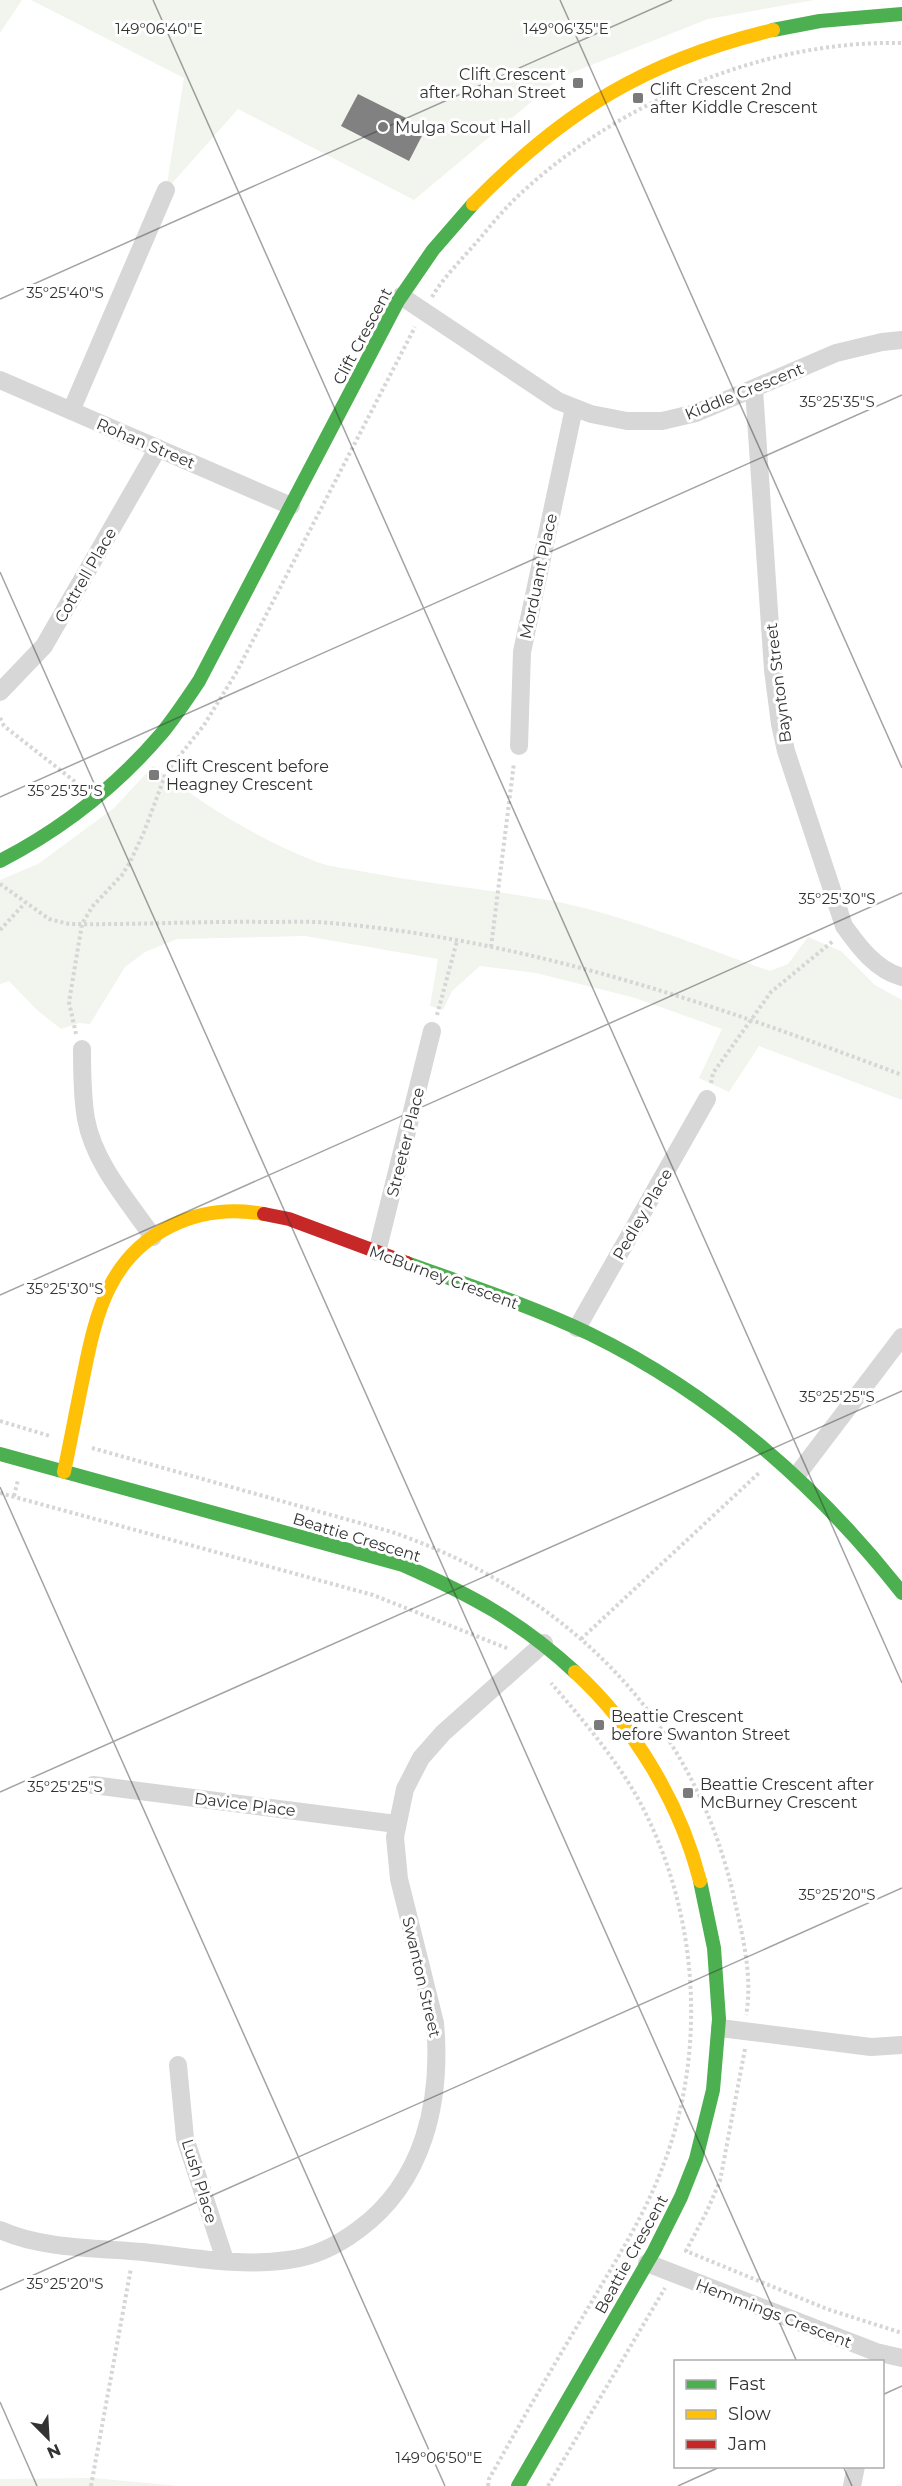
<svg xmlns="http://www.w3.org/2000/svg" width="902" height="2486" font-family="Montserrat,sans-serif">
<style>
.green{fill:#f1f5ed}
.building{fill:#818181}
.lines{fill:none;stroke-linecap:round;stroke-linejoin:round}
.path{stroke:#d6d6d6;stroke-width:4;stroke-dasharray:3 3;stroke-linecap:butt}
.street{stroke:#d7d7d7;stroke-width:18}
.fast{stroke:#4caf50;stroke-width:14}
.slow{stroke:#ffc107;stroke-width:14}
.jam{stroke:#c62828;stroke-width:14}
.ticks{fill:none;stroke:#333;stroke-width:1.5;stroke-opacity:0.45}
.poi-dot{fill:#7a7a7a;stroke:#fff;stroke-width:2}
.labels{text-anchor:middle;stroke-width:6;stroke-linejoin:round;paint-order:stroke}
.poi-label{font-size:16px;fill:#333;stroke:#fff;text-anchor:start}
.street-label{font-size:16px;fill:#333;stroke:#fff}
.ticks-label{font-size:15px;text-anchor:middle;fill:#333;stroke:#fff;stroke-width:6;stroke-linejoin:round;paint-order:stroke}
</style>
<rect width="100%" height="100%" fill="#fff"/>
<path class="green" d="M0 0H22L0 33Z
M31 0H814L708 19 561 77 414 200 238 109 166 190 184 78Z
M153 766C202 804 259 840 317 862 333 868 353 869 371 873 434 885 499 890 563 903 632 918 704 948 770 971L788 964 808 937 841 951 875 985 902 1000V1100L759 1046 729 1092 699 1078 722 1029 635 998 536 973 480 966 452 991 443 1010 430 1006 438 959 305 936 177 939 145 952 125 967 90 1024 79 1023 61 1029 37 1010 9 981 0 984V880L38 864 114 808Z
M93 2478 179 2486H0V2479Z"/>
<path class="building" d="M358 94 426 128 409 161 341 126Z"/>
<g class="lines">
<path class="path" d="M432 297C443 278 461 260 475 244 489 228 502 211 518 196 618 102 763 40 902 43
M0 718 4 726 78 784
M0 884 49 919 69 924C135 925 201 921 268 922 289 922 310 921 331 923 529 940 717 1005 902 1075
M0 930 25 903
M491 947 514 763
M437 1015 457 941
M76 1034 69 1002 82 924 92 907 122 875 130 862 144 832 166 773 204 725 236 673 415 327
M711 1083 713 1073 771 992 833 941
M0 1421 50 1436
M92 1448 392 1532C567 1593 695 1718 735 1902 743 1937 753 1979 746 2015
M0 1493 373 1595 509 1649
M14 1496 18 1480
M581 1639 760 1472
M745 2049 720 2181 707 2211 686 2251 827 2309 902 2333
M91 2486 131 2268
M488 2486 489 2479C522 2420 556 2361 591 2303 616 2260 643 2218 661 2171 709 2051 699 1908 636 1795 612 1754 582 1719 551 1683
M548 2486 665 2288"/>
<path class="street" d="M401 296 558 401 591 414 627 421H662L696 413 836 353 882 342 902 340
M0 380 291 506
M754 389 773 670 780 724 786 751 844 926C859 947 876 970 902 977
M71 411 166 190
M0 692 44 646 158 448
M519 746 522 652 574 408
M82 1049C82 1072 82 1096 86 1119 94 1163 128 1201 153 1237
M377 1252 432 1031
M577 1328 707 1099
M797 1475 902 1337
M93 1785 396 1824
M720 2028 871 2047 902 2045
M178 2065 185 2138 225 2260
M0 2230C41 2249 98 2248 143 2252 190 2257 240 2267 288 2260 313 2257 338 2245 358 2230 424 2182 442 2101 435 2023L399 1879 395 1837 405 1789 421 1758 443 1733 544 1643
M647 2263 876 2352 902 2358
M852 2486 856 2466"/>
<path class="fast" d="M773 30 820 21 902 14
M0 861C62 829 116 787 162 733 175 717 187 699 199 681L398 301 433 250 473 204
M407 1263C468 1285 531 1306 590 1334 713 1394 818 1486 902 1593
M0 1454 403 1565C471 1595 520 1621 575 1672
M518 2486 654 2251 681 2197 696 2159 713 2090 719 2019 714 1948 700 1881"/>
<path class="slow" d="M473 204C564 111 647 60 773 30
M64 1472C71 1439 77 1406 84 1373 96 1312 110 1256 171 1226 201 1211 231 1208 264 1214
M575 1672C634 1726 680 1803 700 1881"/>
<path class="jam" d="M264 1214 289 1219 407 1263"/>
</g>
<path class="ticks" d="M153 0 902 1683M560 0 902 768M0 299 672 0M0 572 797 2362M0 797 902 395M0 1295 902 893M0 1487 445 2486M0 1792 902 1391M0 2290 902 1888M882 2395 902 2386M0 2402 37 2486M843 2466 852 2486M678 2486 722 2466"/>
<g class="poi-dot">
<rect x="572" y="77" width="12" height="12" rx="3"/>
<rect x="632" y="92" width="12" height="12" rx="3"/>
<circle cx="383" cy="127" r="6"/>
<rect x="148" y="769" width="12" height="12" rx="3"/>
<rect x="593" y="1719" width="12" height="12" rx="3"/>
<rect x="682" y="1787" width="12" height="12" rx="3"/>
</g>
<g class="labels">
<g class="poi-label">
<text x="566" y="80" text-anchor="end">Clift Crescent<tspan x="566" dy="18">after Rohan Street</tspan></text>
<text x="650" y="95">Clift Crescent 2nd<tspan x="650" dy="18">after Kiddle Crescent</tspan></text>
<text x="395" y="133">Mulga Scout Hall</text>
<text x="166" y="772">Clift Crescent before<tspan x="166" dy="18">Heagney Crescent</tspan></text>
<text x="611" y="1722">Beattie Crescent<tspan x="611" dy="18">before Swanton Street</tspan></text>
<text x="700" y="1790">Beattie Crescent after<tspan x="700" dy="18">McBurney Crescent</tspan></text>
</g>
<g class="street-label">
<text transform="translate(362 336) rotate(-62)" y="6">Clift Crescent</text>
<text transform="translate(744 391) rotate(-22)" y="6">Kiddle Crescent</text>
<text transform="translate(146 443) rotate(23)" y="6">Rohan Street</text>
<text transform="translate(85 575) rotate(-60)" y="6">Cottrell Place</text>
<text transform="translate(538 576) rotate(-78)" y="6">Morduant Place</text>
<text transform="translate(778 683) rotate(-97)" y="6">Baynton Street</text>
<text transform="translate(405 1142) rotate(-76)" y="6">Streeter Place</text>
<text transform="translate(642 1214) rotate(-60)" y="6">Pedley Place</text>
<text transform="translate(444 1277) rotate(20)" y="6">McBurney Crescent</text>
<text transform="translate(357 1537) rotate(17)" y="6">Beattie Crescent</text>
<text transform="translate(245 1804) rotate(7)" y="6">Davice Place</text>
<text transform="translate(422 1977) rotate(77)" y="6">Swanton Street</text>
<text transform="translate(200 2181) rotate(73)" y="6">Lush Place</text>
<text transform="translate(631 2254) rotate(-61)" y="6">Beattie Crescent</text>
<text transform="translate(774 2313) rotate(21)" y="6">Hemmings Crescent</text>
</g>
</g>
<g class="ticks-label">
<text x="159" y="34">149°06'40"E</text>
<text x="566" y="34">149°06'35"E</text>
<text x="65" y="298">35°25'40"S</text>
<text x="837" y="407">35°25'35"S</text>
<text x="65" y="796">35°25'35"S</text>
<text x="837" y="904">35°25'30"S</text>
<text x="65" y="1294">35°25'30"S</text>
<text x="837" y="1402">35°25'25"S</text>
<text x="65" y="1792">35°25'25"S</text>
<text x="837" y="1900">35°25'20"S</text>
<text x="65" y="2289">35°25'20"S</text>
<text x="439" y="2463">149°06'50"E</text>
</g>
<rect x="674" y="2360" width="210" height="108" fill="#ffffff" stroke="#adadad" stroke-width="1.5"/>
<rect x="686" y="2380" width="30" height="9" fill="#4caf50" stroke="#adadad" stroke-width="1.5"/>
<text x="728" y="2390" font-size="18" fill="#333333">Fast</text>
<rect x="686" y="2410" width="30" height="9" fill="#ffc107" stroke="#adadad" stroke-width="1.5"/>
<text x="728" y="2420" font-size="18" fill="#333333">Slow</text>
<rect x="686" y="2440" width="30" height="9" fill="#c62828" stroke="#adadad" stroke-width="1.5"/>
<text x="728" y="2450" font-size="18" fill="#333333">Jam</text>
<g transform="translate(48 2438) rotate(156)" stroke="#ffffff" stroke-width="4.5" paint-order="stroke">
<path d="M0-4.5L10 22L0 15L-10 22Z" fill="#333333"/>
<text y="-9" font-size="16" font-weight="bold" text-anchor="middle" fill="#333333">N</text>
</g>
</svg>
